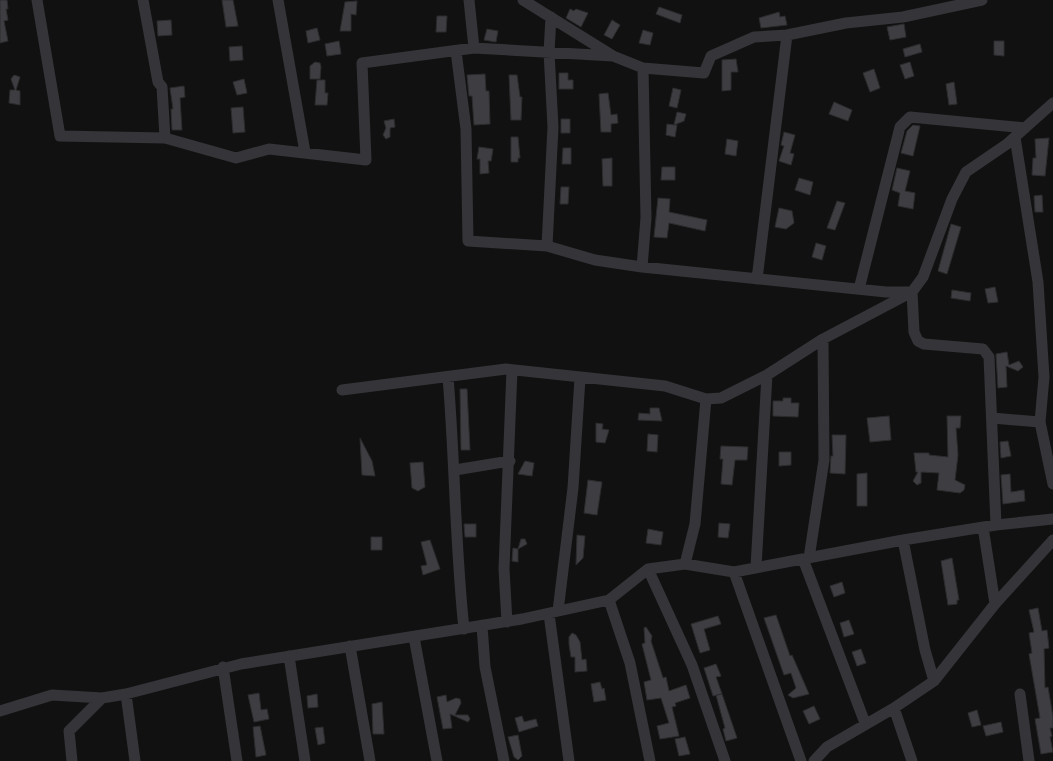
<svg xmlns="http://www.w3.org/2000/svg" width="1053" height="761" font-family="Inter,sans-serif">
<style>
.building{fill:#3e3e42;stroke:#2c2b2d}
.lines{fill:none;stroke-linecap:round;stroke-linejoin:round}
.street{stroke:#353438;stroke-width:11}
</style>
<rect width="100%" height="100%" fill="#111112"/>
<path class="building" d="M0 0H7L8 9H6L8 20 4 21 8 41 0 43Z
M222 0H233L238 26 226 27Z
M357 1 356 15 351 14V31H340L345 2Z
M659 7 682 15 680 23 656 14Z
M570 9 574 11 576 9 588 13 581 27 566 18Z
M779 12 780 17 785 16 787 25 761 28 759 18Z
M437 16H447L446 32H436Z
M171 20 172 35 158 36 157 21Z
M612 20 620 25 612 39 604 35Z
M904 24 906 37 890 40 887 27Z
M317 28 320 40 308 43 306 31Z
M487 29 498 31 496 42 484 40Z
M643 30 653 33 650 45 639 43Z
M339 41 341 54 327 56 325 44Z
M994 41H1004V56L994 55Z
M920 44 922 52 905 57 903 49Z
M242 46 243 60 230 61 229 47Z
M736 59 738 72H731V90L722 91V60Z
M315 62 320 63 321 67 320 79H310V66Z
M910 62 914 76 905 79 900 65Z
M874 69 880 88 870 92 863 73Z
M559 73H568V80H573V89H559Z
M485 74 486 91H489L490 124 474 125 472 96H469L467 75Z
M14 75 20 77 16 90 20 91V105L9 103 10 90H15L11 79Z
M509 75H517L520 97H522L521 120H511Z
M244 79 247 93 237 95 233 82Z
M317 80H325V93H328L327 105H315Z
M954 82 957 104 949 105 946 84Z
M184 86 185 97 180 98 182 130H172L171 109H173L170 88Z
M673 88 681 90 677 108 669 106Z
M608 93 611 115 617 114 618 123 611 124V132H601L599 94Z
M834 102 852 110 848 121 829 114Z
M243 107 245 132 233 133 231 108Z
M677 112 686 114 684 121 674 125H677L675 137 666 135 667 124 674 125Z
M394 119 395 127 390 128V137L386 139 383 135 386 128 384 121Z
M561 119H570V133H561Z
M913 125 920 126 913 156 901 153 907 131Z
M784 132 795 135 790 153 794 154 791 165 779 161 784 146 781 145Z
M511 137H518L520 158H518V162H511Z
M1049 138 1045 176 1032 175 1033 158H1036L1035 139Z
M727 139 738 141 736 156 725 154Z
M479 147 493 149 491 161H488L489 173 480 174V159H477Z
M563 148H571V164H562Z
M612 158V186H603L602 159Z
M662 167H675V180H661Z
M897 168 910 171 905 191 915 193 913 209 898 206 900 193 892 190Z
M799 178 813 182 810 195 795 190Z
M561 187H569L568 204H560Z
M1042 195 1043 212H1035L1034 196Z
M658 198 670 199 669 212 707 220 705 231 669 223 667 238 654 237Z
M837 201 845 203 835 230 827 228Z
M779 208 792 211 794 223 786 229 775 227Z
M951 224 961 227 947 274 938 271Z
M816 243 826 246 822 260 812 257Z
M995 287 998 302 988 303 985 289Z
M952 290 971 293 970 301 951 298Z
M1007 352 1009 365 1019 361 1023 367 1018 371 1006 366 1007 387 998 388 996 354Z
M460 389H467L470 450H461Z
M783 398H791V403H799L798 417 773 416V401H783Z
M650 408H659L662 421 638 420 639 413 650 414Z
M889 416 891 440 870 442 867 418Z
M947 416H961L960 428H956L958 455 955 480 965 485 964 490 960 493 937 490 939 473 921 472V483L917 485 913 481 918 472H916L914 453H929V455L948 457Z
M596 423 603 424 602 429 609 430 605 443 596 442Z
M648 434 658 435 657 452 647 451Z
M832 435H846L845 474 830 473 831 456H833Z
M360 438 372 461 375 476 362 475Z
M1008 441 1011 456 1001 458 1000 442Z
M721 446 748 447 747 460H735L732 485 721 484 723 459H720Z
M779 452H791V465L779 466Z
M525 461 534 463 532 476 518 474Z
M423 462 425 487 418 491 412 488 410 463Z
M867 473V506H857V474Z
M1010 474 1011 492 1024 490 1025 501 1003 504 1001 475Z
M588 480 602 482 597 515 584 513Z
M719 523 730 524 728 538 718 537Z
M464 524H476V537H465Z
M648 529 663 532 661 545 646 543Z
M577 535 585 536 583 558 576 565Z
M371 537H382V550H371Z
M521 539H525L527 544 518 549V562L512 561 513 548 518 549Z
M430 540 440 569 423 575 421 566 427 565 421 542Z
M952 558 959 600H957V604L948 605 941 561Z
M842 582 845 593 834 597 830 586Z
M1038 608 1042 631 1047 630 1049 648 1044 649 1045 688 1048 687 1053 717V728H1050L1052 736 1050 737 1053 752 1041 754 1035 719 1040 718 1029 654 1032 653 1029 633 1034 632 1029 610Z
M776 615 790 656 792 655 809 694 793 698 788 695 796 688 791 673 784 675 764 618Z
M718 616 721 624 704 629 710 650 700 653 691 624Z
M849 620 854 634 844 637 840 623Z
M646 627 652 636 651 641 663 678 666 677 669 691 686 685 690 698 675 703 676 706 672 707 679 736 673 737 660 739 657 726 669 723 661 698 647 700 644 682 651 680 642 644 645 643 644 628Z
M572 633 576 635 580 642 582 660 586 659 587 671 575 672V657H571L569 644V637Z
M861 649 866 663 857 666 852 652Z
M716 664 721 676 716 677 722 694 713 696 704 668Z
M600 682 602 689 604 688 606 700 594 702 591 684Z
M259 693 261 710 267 709 269 719 254 722 248 695Z
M317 694 318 707 308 708 307 696Z
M722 694 737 738 726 741 723 729 725 728 716 695Z
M446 695 447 702 456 698 460 699 461 703 455 715H468L470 719 468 722 450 714 452 728 443 729 437 697Z
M382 702 384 734H373L372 704Z
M814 706 820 719 809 724 803 711Z
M977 710 981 725 972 727 968 713Z
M522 716 524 722 536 719 538 726 519 732 515 718Z
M1001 722 1003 732 986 736 983 726Z
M260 726 266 755 256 757 253 727Z
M323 727 325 743 318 745 315 728Z
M518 735 522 756 518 760 514 757 508 737Z
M685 737 690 754 679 756 675 739Z"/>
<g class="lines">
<path class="street" d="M37 0 60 136 165 138 236 158 269 149 366 160 362 63 474 48 613 56
M143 0 158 82 162 87 165 138
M278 0 305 152
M469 0 474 48
M523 0 613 56 643 68 704 73 711 56 754 37 787 35 846 23 903 17 982 0
M456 51 466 129 468 241 547 246 595 260 642 267 886 292H912L923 277 952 199 966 172 1007 144 1053 103
M1015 137 1038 282 1044 377 1040 422 1053 484
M547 246 553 127 549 52 551 17
M642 267 646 218 643 68
M757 279 787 35
M859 289 900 127 910 117 1025 128
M448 377C455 461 455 545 464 629
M342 390 506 369 665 386 706 399 721 398 767 375 823 339 912 292 914 332 918 341 924 344 983 349 989 357 996 525
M992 418 1040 422
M455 470 510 461
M983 527 995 604
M903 540 925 650 934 681
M809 558 824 460 823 339
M803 559 865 723
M685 564 695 524 706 399
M756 567 767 375
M648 569 692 665 725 761
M734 572 801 761
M609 600 630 663 650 761
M558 611 573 488 580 378
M549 614 569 761
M507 622 504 569 512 370
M482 626 485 667 504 761
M414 637 437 761
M350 646 370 761
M289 656 305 761
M223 667 237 761
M126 694 135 761
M1020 694 1029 761
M894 708 912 761
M0 711 52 695 102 698 126 694 241 664 522 619 609 600 648 569 685 564 734 572 903 540 996 525 1053 519
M72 761 69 731 102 698
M814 761 827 747 894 708 934 681 995 604 1053 540"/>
</g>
</svg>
